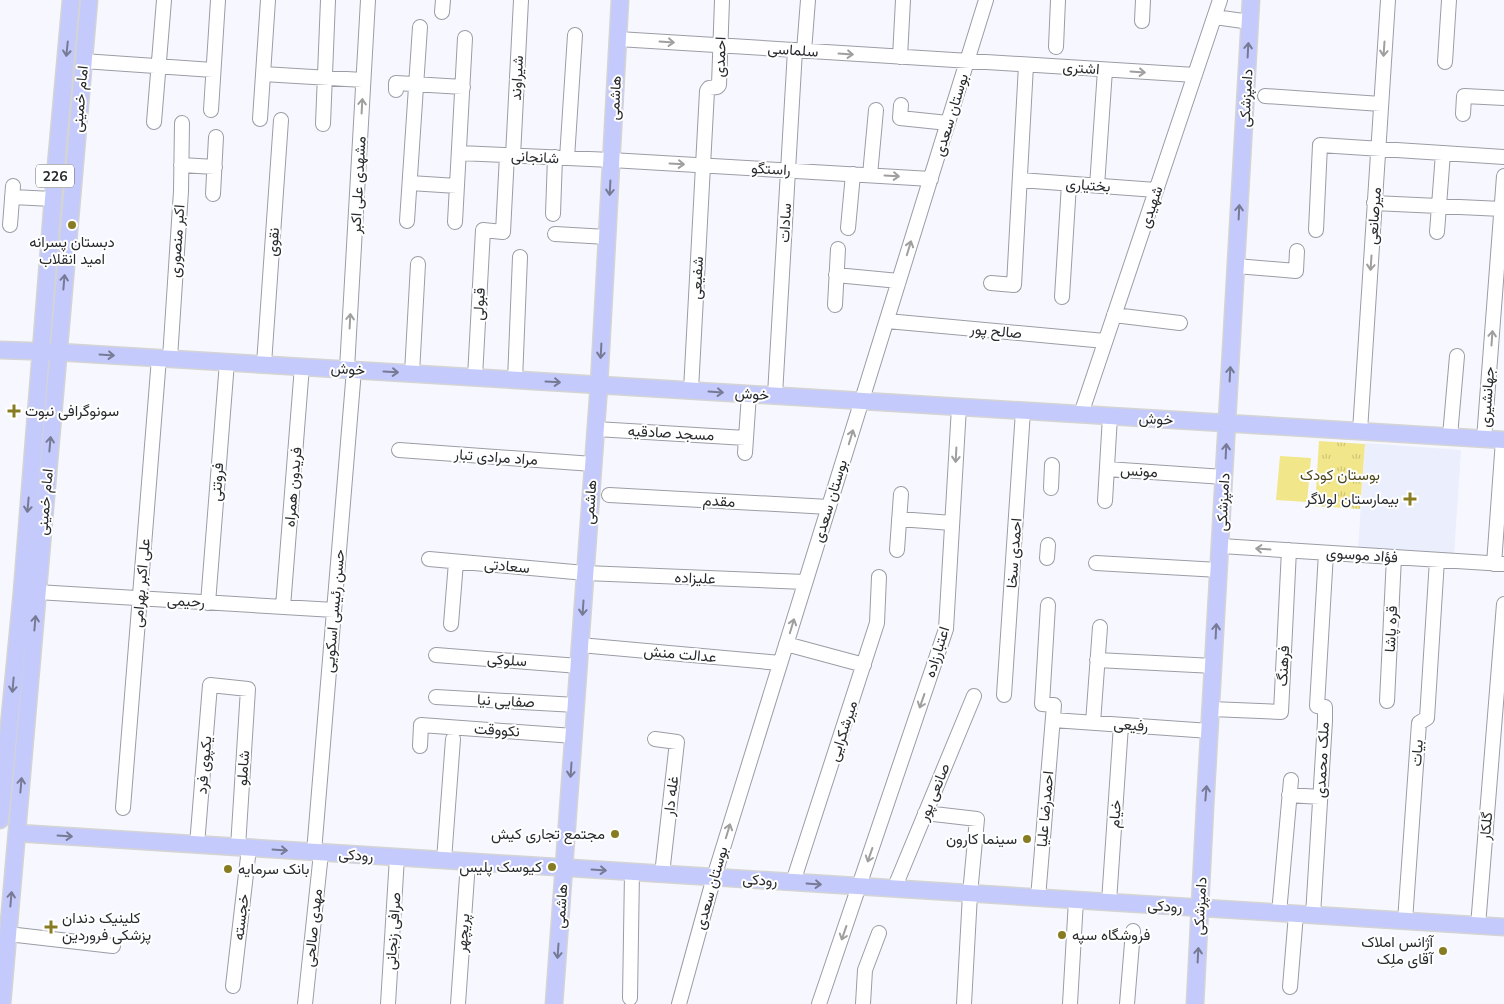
<svg xmlns="http://www.w3.org/2000/svg" width="1504" height="1004" font-family="'Nunito Sans',Vazirmatn,sans-serif">
<style>
.built{fill:#ebeefd}
.park{fill:url(#park-tufts)}
.pitch{fill:#f2e68a}
.lines{fill:none;stroke-linecap:round;stroke-linejoin:round}
.minor-casing{stroke:#9b9da5;stroke-width:16}
.major-casing{stroke:#d4d4d5;stroke-width:19}
.minor{stroke:#fff;stroke-width:14}
.major{stroke:#c4cafb;stroke-width:16}
.oneway{stroke:#9f9fa0}
.oneway2{stroke:#767a94}
.poi-dot{fill:#887c22;stroke:#fff;stroke-width:2}
.labels{text-anchor:middle;stroke-width:4;stroke-linejoin:round;paint-order:stroke}
.shield{fill:#fff;stroke:#696a6c;stroke-width:1}
.shield-label{font-size:14px;font-weight:bold;fill:#292a2d}
.street-label{font-size:15px;fill:#292a2d;stroke:#fff}
.poi-label{font-size:15px;fill:#292a2d;stroke:#fff;text-anchor:end}
.park-label{font-size:15px;fill:#4e481d;stroke:#fff}
</style>
<defs>
<pattern id="park-tufts" width="24" height="20" patternUnits="userSpaceOnUse" patternTransform="scale(1.25)"><rect width="24" height="20" fill="#f2e68a"/><path d="M3 7l-1-3M5 7V3M7 7l1-3M15 17l-1-3M17 17v-4M19 17l1-3" fill="none" stroke="#d0c577"/></pattern>
</defs>
<rect width="100%" height="100%" fill="#f7f8ff"/>
<path class="built" d="M1365 443 1461 450 1454 556 1358 549Z"/>
<path class="park" d="M1319 441 1365 444 1360 509 1315 506Z"/>
<path class="pitch" d="M1280 456 1311 458 1307 502 1276 500Z"/>
<g class="lines">
<g class="minor-casing">
<path id="minor" d="M442 12 443 0
M1215 17 1250 22
M1142 21 1143 0
M618 39 1195 75
M1056 47 1058 0
M804 51 808 0
M900 57 903 0
M83 61 213 70
M1445 62 1449 0
M263 74 363 80
M396 90V83L463 87
M1265 96 1381 104
M901 105 900 118 948 123
M211 110 218 0
M1463 114 1464 96 1504 98
M260 119 268 0
M154 122 164 0
M323 124 328 0
M459 153 611 160 931 179
M513 156 521 0
M567 158 575 35
M181 165 215 167
M870 175 876 110
M1020 180 1156 190
M410 183 457 186
M1097 186 1105 70
M213 194 216 137
M12 197 53 199
M1374 203 1502 209
M553 214 555 157
M407 221 420 27
M455 222 465 38
M10 225 13 186
M848 228 853 174
M1316 230 1320 145 1504 157
M1437 232 1443 153
M555 234 607 237
M1236 266 1296 271 1297 251
M836 275 899 281
M991 283 1014 285 1026 65
M1062 297 1069 184
M835 305 838 249
M1114 315 1180 323
M887 321 1105 341
M170 358 181 191 182 123
M264 364 281 120
M347 369 368 0
M412 373 418 264
M475 377 483 230 503 232 507 155
M515 380 520 257
M691 390 707 91 709 88 717 87 719 85 722 0
M775 395 795 50
M1081 414 1220 0
M596 429 746 438
M1360 431 1388 0
M1450 436 1457 356
M1484 439 1504 176
M399 450 593 464
M745 453 749 394
M1107 469 1224 477
M1051 488 1052 465
M609 495 829 507
M1105 501 1110 416
M899 519 952 523
M1221 546 1504 564
M897 550 901 494
M1047 558 1048 545
M429 559 585 573 805 582
M1096 563 1219 570
M1494 564 1503 440
M37 592 334 610
M208 603 227 362
M283 607 302 366
M451 624 456 562
M786 644 864 665
M580 645 780 663
M436 655 579 666
M1097 660 1214 666
M1004 695 1023 411
M436 697 576 705
M1387 701 1394 557
M1211 709 1281 712 1289 550
M1053 720 1210 731
M1093 723 1100 627
M655 739 677 742 662 874
M420 746 421 725 574 736
M1289 795 1320 797
M123 808 159 358
M925 813 977 819 970 894 964 1004
M197 845 210 685 248 689 238 847
M314 852 354 370
M444 860 453 739
M793 882 877 623 879 577
M894 889 974 696
M1038 898 1054 705 1042 704 1048 605
M1109 902 1121 725
M1279 913 1291 780
M1313 915 1325 721V707L1317 706 1326 553
M1405 921 1419 723 1427 718 1437 560
M1478 926 1504 604
M8 934 113 946
M233 986 249 848
M1290 987 1296 914
M630 998 632 872
M305 1004 321 853
M388 1004 397 857
M458 1004 468 862
M679 1004 714 877 986 0
M819 1004 946 629 959 407
M863 1004 865 970 879 933
M1070 1004 1076 900
M1127 1004 1133 931"/>
</g>
<g class="major-casing">
<path id="major" d="M0 350 58 352 1504 440
M0 820 22 592 53 199 71 0
M17 833 1504 927
M2 1004 89 0
M554 1004 599 385 620 0
M1195 1004 1205 807 1251 0"/>
</g>
<use href="#minor" class="minor"/>
<use href="#major" class="major"/>
</g>
<defs><path id="oneway-shaft" d="M-6 0H5M1.5-3L5.5 0L1.5 3" fill="none" stroke-width="1.6" stroke-linecap="round" stroke-linejoin="round" transform="scale(1.25)"/></defs>
<g class="oneway">
<use href="#oneway-shaft" transform="translate(667 42) rotate(4)"/>
<use href="#oneway-shaft" transform="translate(1384 49) rotate(94)"/>
<use href="#oneway-shaft" transform="translate(846 54) rotate(4)"/>
<use href="#oneway-shaft" transform="translate(1138 72) rotate(4)"/>
<use href="#oneway-shaft" transform="translate(362 106) rotate(-87)"/>
<use href="#oneway-shaft" transform="translate(677 164) rotate(3)"/>
<use href="#oneway-shaft" transform="translate(892 176) rotate(3)"/>
<use href="#oneway-shaft" transform="translate(909 248) rotate(-73)"/>
<use href="#oneway-shaft" transform="translate(1371 263) rotate(94)"/>
<use href="#oneway-shaft" transform="translate(350 321) rotate(-87)"/>
<use href="#oneway-shaft" transform="translate(1492 338) rotate(-86)"/>
<use href="#oneway-shaft" transform="translate(851 437) rotate(-73)"/>
<use href="#oneway-shaft" transform="translate(956 455) rotate(93)"/>
<use href="#oneway-shaft" transform="translate(1263 549) rotate(-176)"/>
<use href="#oneway-shaft" transform="translate(792 626) rotate(-73)"/>
<use href="#oneway-shaft" transform="translate(922 701) rotate(109)"/>
<use href="#oneway-shaft" transform="translate(728 831) rotate(-73)"/>
<use href="#oneway-shaft" transform="translate(870 855) rotate(109)"/>
<use href="#oneway-shaft" transform="translate(844 933) rotate(109)"/>
</g>
<g class="oneway2">
<use href="#oneway-shaft" transform="translate(67 49) rotate(96)"/>
<use href="#oneway-shaft" transform="translate(1248 50) rotate(-87)"/>
<use href="#oneway-shaft" transform="translate(610 188) rotate(93)"/>
<use href="#oneway-shaft" transform="translate(1239 212) rotate(-87)"/>
<use href="#oneway-shaft" transform="translate(64 282) rotate(-85)"/>
<use href="#oneway-shaft" transform="translate(601 351) rotate(93)"/>
<use href="#oneway-shaft" transform="translate(107 355) rotate(4)"/>
<use href="#oneway-shaft" transform="translate(391 372) rotate(3)"/>
<use href="#oneway-shaft" transform="translate(1230 374) rotate(-87)"/>
<use href="#oneway-shaft" transform="translate(553 382) rotate(3)"/>
<use href="#oneway-shaft" transform="translate(716 392) rotate(4)"/>
<use href="#oneway-shaft" transform="translate(50 444) rotate(-85)"/>
<use href="#oneway-shaft" transform="translate(1226 451) rotate(-87)"/>
<use href="#oneway-shaft" transform="translate(28 505) rotate(95)"/>
<use href="#oneway-shaft" transform="translate(583 608) rotate(94)"/>
<use href="#oneway-shaft" transform="translate(35 623) rotate(-85)"/>
<use href="#oneway-shaft" transform="translate(1216 631) rotate(-87)"/>
<use href="#oneway-shaft" transform="translate(13 685) rotate(95)"/>
<use href="#oneway-shaft" transform="translate(571 770) rotate(94)"/>
<use href="#oneway-shaft" transform="translate(21 785) rotate(-85)"/>
<use href="#oneway-shaft" transform="translate(1206 793) rotate(-85)"/>
<use href="#oneway-shaft" transform="translate(65 836) rotate(4)"/>
<use href="#oneway-shaft" transform="translate(280 850) rotate(4)"/>
<use href="#oneway-shaft" transform="translate(599 870) rotate(4)"/>
<use href="#oneway-shaft" transform="translate(814 884) rotate(4)"/>
<use href="#oneway-shaft" transform="translate(11 899) rotate(-85)"/>
<use href="#oneway-shaft" transform="translate(558 951) rotate(94)"/>
<use href="#oneway-shaft" transform="translate(1198 955) rotate(-87)"/>
</g>
<g class="poi-dot">
<circle cx="72" cy="225" r="5"/>
<path d="M11.5 403.5h5v5h5v5h-5v5h-5v-5h-5v-5h5z"/>
<path d="M1407.5 491.5h5v5h5v5h-5v5h-5v-5h-5v-5h5z"/>
<circle cx="615" cy="834" r="5"/>
<circle cx="1027" cy="839" r="5"/>
<circle cx="552" cy="867" r="5"/>
<circle cx="228" cy="869" r="5"/>
<path d="M48.5 919.5h5v5h5v5h-5v5h-5v-5h-5v-5h5z"/>
<circle cx="1062" cy="935" r="5"/>
<circle cx="1443" cy="951" r="5"/>
</g>
<g class="labels">
<rect class="shield" x="36" y="164.5" width="38" height="23" rx="4"/>
<g class="shield-label">
<text x="55" y="181">226</text>
</g>
<g class="street-label">
<text transform="translate(793 50) rotate(4)" y="5">سلماسی</text>
<text transform="translate(720 57) rotate(-88)" y="5">احمدی</text>
<text transform="translate(1081 68) rotate(4)" y="5">اشتری</text>
<text transform="translate(517 78) rotate(-87)" y="5">شیراوند</text>
<text transform="translate(615 98) rotate(-87)" y="5">هاشمی</text>
<text transform="translate(1246 98) rotate(-87)" y="5">دامپزشکی</text>
<text transform="translate(80 99) rotate(-85)" y="5">امام خمینی</text>
<text transform="translate(951 115) rotate(-73)" y="5">بوستان سعدی</text>
<text transform="translate(535 157) rotate(3)" y="5">شانجانی</text>
<text transform="translate(771 169) rotate(3)" y="5">راستگو</text>
<text transform="translate(358 185) rotate(-87)" y="5">مشهدی علی اکبر</text>
<text transform="translate(1088 185) rotate(4)" y="5">بختیاری</text>
<text transform="translate(1151 207) rotate(-71)" y="5">شهیدی</text>
<text transform="translate(1374 216) rotate(-86)" y="5">میرصانعی</text>
<text transform="translate(785 223) rotate(-87)" y="5">سادات</text>
<text transform="translate(177 241) rotate(-86)" y="5">اکبر منصوری</text>
<text transform="translate(273 242) rotate(-86)" y="5">نقوی</text>
<text transform="translate(697 278) rotate(-87)" y="5">شفیعی</text>
<text transform="translate(479 304) rotate(-87)" y="5">قبولی</text>
<text transform="translate(996 331) rotate(5)" y="5">صالح پور</text>
<text transform="translate(348 369) rotate(4)" y="5">خوش</text>
<text transform="translate(752 394) rotate(4)" y="5">خوش</text>
<text transform="translate(1487 397) rotate(-86)" y="5">جهانشیری</text>
<text transform="translate(1156 419) rotate(3)" y="5">خوش</text>
<text transform="translate(671 433) rotate(3)" y="5">مسجد صادقیه</text>
<text transform="translate(496 457) rotate(4)" y="5">مراد مرادی تبار</text>
<text transform="translate(1139 471) rotate(4)" y="5">مونس</text>
<text transform="translate(217 482) rotate(-86)" y="5">فروتنی</text>
<text transform="translate(293 487) rotate(-85)" y="5">فریدون همراه</text>
<text transform="translate(719 501) rotate(3)" y="5">مقدم</text>
<text transform="translate(830 501) rotate(-73)" y="5">بوستان سعدی</text>
<text transform="translate(45 502) rotate(-85)" y="5">امام خمینی</text>
<text transform="translate(590 502) rotate(-86)" y="5">هاشمی</text>
<text transform="translate(1223 502) rotate(-87)" y="5">دامپزشکی</text>
<text transform="translate(1014 553) rotate(-86)" y="5">احمدی سخا</text>
<text transform="translate(1362 555) rotate(4)" y="5">فؤاد موسوی</text>
<text transform="translate(507 566) rotate(5)" y="5">سعادتی</text>
<text transform="translate(695 578) rotate(2)" y="5">علیزاده</text>
<text transform="translate(141 583) rotate(-85)" y="5">علی اکبر بهرامی</text>
<text transform="translate(186 601) rotate(3)" y="5">رحیمی</text>
<text transform="translate(334 611) rotate(-85)" y="5">حسن رئیسی اسکویی</text>
<text transform="translate(1391 629) rotate(-87)" y="5">قره پاشا</text>
<text transform="translate(937 652) rotate(-73)" y="5">اعتبارزاده</text>
<text transform="translate(680 654) rotate(5)" y="5">عدالت منش</text>
<text transform="translate(507 660) rotate(4)" y="5">سلوکی</text>
<text transform="translate(1283 666) rotate(-87)" y="5">فرهنگ</text>
<text transform="translate(506 701) rotate(3)" y="5">صفایی نیا</text>
<text transform="translate(1131 725) rotate(4)" y="5">رفیعی</text>
<text transform="translate(497 730) rotate(4)" y="5">نکووقت</text>
<text transform="translate(843 731) rotate(-72)" y="5">میرشکرایی</text>
<text transform="translate(1417 753) rotate(-86)" y="5">بیات</text>
<text transform="translate(1322 760) rotate(-87)" y="5">ملک محمدی</text>
<text transform="translate(204 765) rotate(-85)" y="5">یکپوی فرد</text>
<text transform="translate(243 768) rotate(-86)" y="5">شاملو</text>
<text transform="translate(934 792) rotate(-68)" y="5">صانعی پور</text>
<text transform="translate(671 796) rotate(-83)" y="5">غله دار</text>
<text transform="translate(1045 809) rotate(-85)" y="5">احمدرضا علیا</text>
<text transform="translate(1115 814) rotate(-86)" y="5">خیام</text>
<text transform="translate(1486 826) rotate(-85)" y="5">گلکار</text>
<text transform="translate(356 855) rotate(4)" y="5">رودکی</text>
<text transform="translate(760 880) rotate(4)" y="5">رودکی</text>
<text transform="translate(711 888) rotate(-74)" y="5">بوستان سعدی</text>
<text transform="translate(561 906) rotate(-86)" y="5">هاشمی</text>
<text transform="translate(1165 906) rotate(4)" y="5">رودکی</text>
<text transform="translate(1200 906) rotate(-87)" y="5">دامپزشکی</text>
<text transform="translate(241 917) rotate(-83)" y="5">خجسته</text>
<text transform="translate(313 928) rotate(-84)" y="5">مهدی صالحی</text>
<text transform="translate(393 931) rotate(-86)" y="5">صرافی زنجانی</text>
<text transform="translate(463 933) rotate(-86)" y="5">پریچهر</text>
</g>
<g class="poi-label">
<text x="72" y="247" text-anchor="middle">دبستان پسرانه<tspan x="72" dy="17">امید انقلاب</tspan></text>
<text x="25" y="416" text-anchor="start">سونوگرافی نبوت</text>
<text x="1399" y="504">بیمارستان لولاگر</text>
<text x="605" y="839">مجتمع تجاری کیش</text>
<text x="1017" y="844">سینما کارون</text>
<text x="542" y="872">کیوسک پلیس</text>
<text x="238" y="874" text-anchor="start">بانک سرمایه</text>
<text x="62" y="923" text-anchor="start">کلینیک دندان<tspan x="62" dy="17">پزشکی فروردین</tspan></text>
<text x="1072" y="940" text-anchor="start">فروشگاه سپه</text>
<text x="1433" y="947">آژانس املاک<tspan x="1433" dy="17">آقای ملِک</tspan></text>
</g>
<g class="park-label">
<text x="1340" y="480">بوستان کودک</text>
</g>
</g>
</svg>
